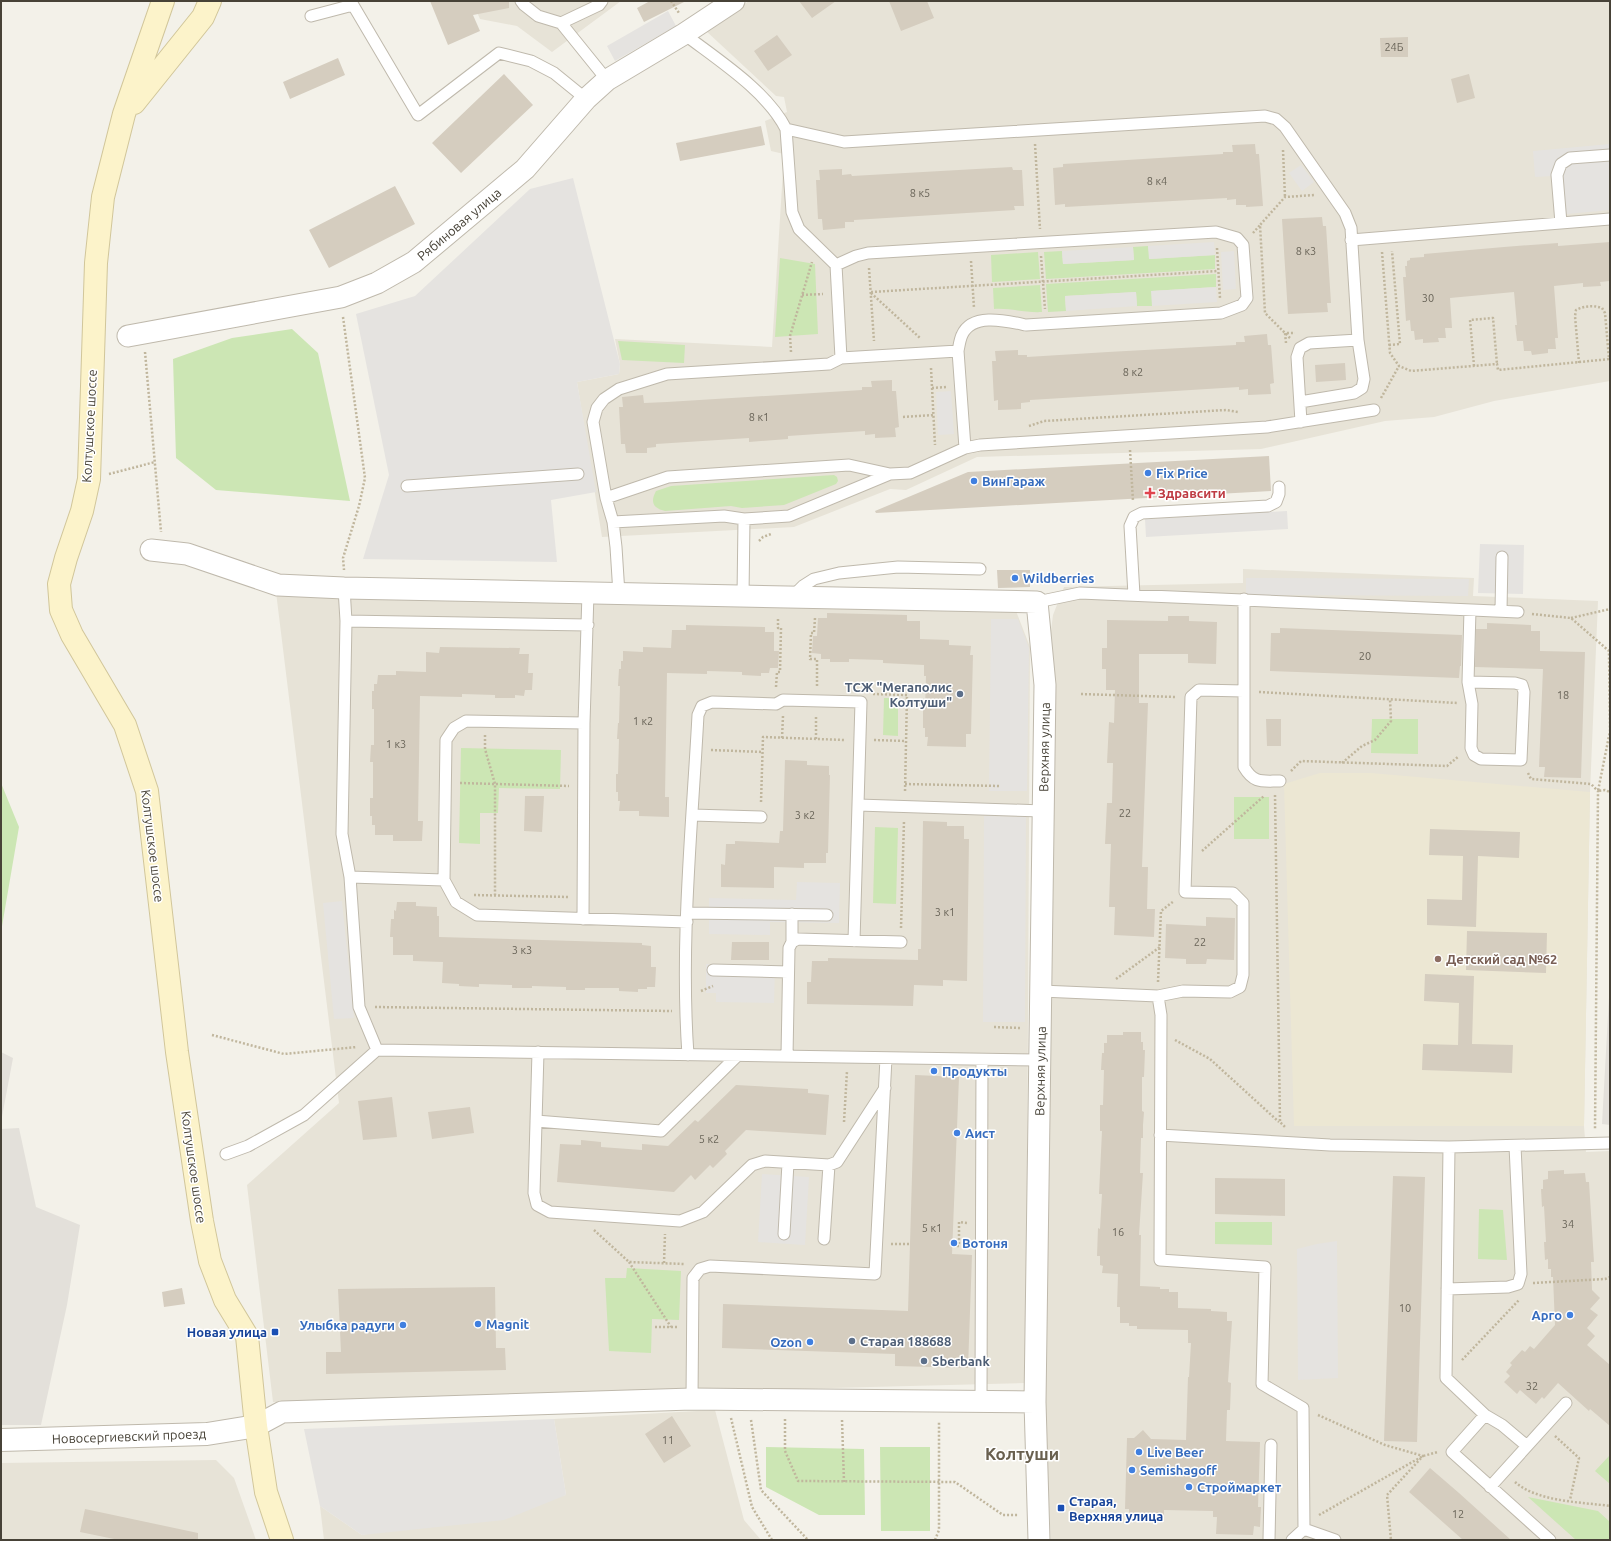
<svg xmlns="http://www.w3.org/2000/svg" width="1611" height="1541" font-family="Ubuntu,sans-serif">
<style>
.residential{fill:#e7e3d7}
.industrial{fill:#e3e0da}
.education{fill:#ece7d3}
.green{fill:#cce6b4}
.parking{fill:#e5e3e0}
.building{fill:#d5cdbf}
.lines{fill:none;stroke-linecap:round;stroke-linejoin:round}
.service-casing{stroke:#bfb9ac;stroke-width:13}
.minor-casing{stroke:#bfb9ac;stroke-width:23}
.tertiary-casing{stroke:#bfb9ac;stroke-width:24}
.secondary-casing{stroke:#d1c69a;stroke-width:24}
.path{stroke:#c0b69d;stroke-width:2.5;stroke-dasharray:2 2;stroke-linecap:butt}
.service{stroke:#fff;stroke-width:11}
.minor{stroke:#fff;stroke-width:21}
.tertiary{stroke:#fff;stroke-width:22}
.secondary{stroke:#fcf3ca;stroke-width:22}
.shop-dot{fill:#3f7fe0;stroke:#fff;stroke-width:1.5}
.health-dot{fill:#e0444e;stroke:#fff;stroke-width:1.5}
.service-dot{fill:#5c6f8a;stroke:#fff;stroke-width:1.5}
.education-dot{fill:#8d6e63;stroke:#fff;stroke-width:1.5}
.transit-dot{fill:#1a4fb4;stroke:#fff;stroke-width:1.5}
.labels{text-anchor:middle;stroke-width:3;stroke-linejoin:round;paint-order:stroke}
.number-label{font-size:11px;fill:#6a6559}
.street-label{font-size:13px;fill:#474237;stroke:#fff}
.shop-label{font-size:13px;font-weight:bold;fill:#366cbe;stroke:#fff;text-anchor:start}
.health-label{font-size:13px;font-weight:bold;fill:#be3a42;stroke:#fff;text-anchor:start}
.service-label{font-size:13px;font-weight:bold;fill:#4e5e75;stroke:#fff;text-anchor:start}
.education-label{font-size:13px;font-weight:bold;fill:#785e54;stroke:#fff;text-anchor:start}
.transit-label{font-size:13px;font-weight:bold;fill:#164399;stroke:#fff;text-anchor:end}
.district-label{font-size:17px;font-weight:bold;fill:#69604f;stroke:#fff}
</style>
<rect width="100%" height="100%" fill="#f3f1e9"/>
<path class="residential" d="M472 1H621L552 52 517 26 480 19Z
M749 1H1610V381L1494 401 1434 417 1385 421 1261 449 977 457 906 490 890 489 794 527 602 537 577 382 619 374 620 364 615 339 772 347 784 154 771 151 765 121 787 112 784 97 776 96 705 30Z
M1243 569 1474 578 1473 596 1598 601 1590 792 1584 1126 1586 1152 1610 1151V1540H1051L1043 1408 1049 646 1053 615 1064 587 1243 583Z
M275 584 1011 598 1030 647 1026 1383 273 1402 247 1185 339 1103Z
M715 1410 744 1520 761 1540H324L320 1506 362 1535 566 1495 554 1419Z
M216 1460 234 1478 256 1540H1V1463Z"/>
<path class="industrial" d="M1610 979V1125L1602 1124Z
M1 1052 13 1058 1 1122Z
M19 1128 36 1207 80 1225 67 1305 41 1425H1V1129Z"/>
<path class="education" d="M1320 773H1371L1590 792 1584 1126H1294L1284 784Z"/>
<path class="green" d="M1148 246 1150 259 1215 255V269L1046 279 1044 252 1062 251 1063 264 1134 260 1133 247Z
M1038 252 1040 279 992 282 991 255Z
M780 258 815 264 818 334 775 337Z
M1216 274V287L1152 291V306H1137L1136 292 1065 296 1066 311 1048 312 1046 284Z
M1040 285 1042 312C1026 313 1011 308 994 309L993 288Z
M292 329 318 353 350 501 216 490 176 458 173 359 232 338Z
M618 341 685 345 684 363 622 360Z
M834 475 837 477 838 481 836 484 784 505 742 508 731 506 665 511C653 508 650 502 656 491L671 486Z
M884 698H898V736L883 735Z
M1372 719H1418V754L1371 753Z
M461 748 561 750 560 789 499 788 498 813H480V844L459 843Z
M1 783 19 827 1 932Z
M1234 797H1269V839H1234Z
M875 827 898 828 896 904 873 903Z
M1479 1209 1503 1210 1507 1260 1478 1259Z
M1215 1222H1272V1245L1215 1244Z
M627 1268 681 1271 679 1320 652 1319 651 1353 609 1351 605 1278H626Z
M766 1447 864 1449 865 1515H819L766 1487Z
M880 1447H930V1531H881Z
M1609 1456 1610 1458V1484L1595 1471Z
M1528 1497 1598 1511 1610 1522V1540H1576Z"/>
<path class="parking" d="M668 11 676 26 615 61 607 46Z
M1610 144V210L1557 215 1553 176 1535 177 1533 151Z
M1301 165 1314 182 1302 191 1289 173Z
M573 178 620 364 619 374 577 382 596 492 551 500 557 562 363 559 389 475 356 314 415 296 530 189Z
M1214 242 1215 255 1149 259 1148 246Z
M1133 247 1134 260 1063 264 1062 251Z
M1234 251 1236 289 1223 290 1221 252Z
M1216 287 1217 302 1152 306 1151 291Z
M1136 292 1137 306 1066 311 1065 296Z
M951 391 954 434 938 435 936 392Z
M1287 511 1288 529 1146 537 1145 519Z
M1480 544 1524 545 1523 594 1478 593Z
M1246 578 1469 579 1468 596 1246 595Z
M991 619H1018L1029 648 1027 791H989Z
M984 816 1026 817 1025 1022H983Z
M797 882 840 883 839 923 770 922V935L709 934V898L796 900Z
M342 901 354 1018 334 1019 323 903Z
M706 964 775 965 774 1003 716 1002V993H706Z
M762 1174 809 1177 805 1245 758 1242Z
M1337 1241 1338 1378 1298 1380 1297 1249 1317 1244Z
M554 1419 566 1495 504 1520 362 1535 320 1506 304 1429Z"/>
<path class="building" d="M430 1H509V8L473 15 480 31 448 45Z
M650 1H686L644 22 637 8Z
M799 1H836L812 18Z
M889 1H927L934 18 901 31Z
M777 35 792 55 768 71 754 51Z
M1408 37V57H1381L1380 38Z
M338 58 345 75 290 99 283 82Z
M504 74 533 105 461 173 432 143Z
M1469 74 1475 98 1457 103 1451 79Z
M761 126 765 145 680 161 676 143Z
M1255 144 1256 154H1259L1263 206 1246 207V205H1236V199L1227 200V198L1065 207V204L1055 205 1053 168 1063 167V164L1223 154V152H1233L1232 145Z
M1012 167 1013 170H1022L1024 206H1014L1015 210 854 220V222H845V228L823 230 822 219H818L816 180H820L819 170 842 169V175L851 174 852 176Z
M395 186 415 224 329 268 309 230Z
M1322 217 1323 226H1326L1331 303H1327L1328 312 1288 314 1282 219Z
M1610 242V281L1600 282 1601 286 1583 287V283L1554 286 1558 338H1555L1556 349H1548V353L1532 355 1531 351H1524L1523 341H1517L1515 325H1517L1514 292 1450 298 1452 328H1445L1446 338H1438L1439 342 1423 343V339L1415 340 1414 331H1411L1410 320 1406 321 1403 277H1406L1405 266H1407V261L1410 260V258L1424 257V254L1504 247 1558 243V246Z
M1267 334 1268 345H1271L1274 383 1270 384 1271 394 1248 395V389L1239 390V387L1095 396 1030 400V402L1021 403V409L998 410V400L994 401 992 361H996L995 351 1018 350V355H1027V357L1108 352 1236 345V342H1245L1244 336Z
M1345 363 1346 380 1316 382 1315 365Z
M892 380V391H896L899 427 895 428 896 437 875 438V434L865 435V431L817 434 788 436V439L749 442V438L656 444V447L647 448V453H626L625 444H621L619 407H623L622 397 643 395 644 403 667 402 862 390V387H872L871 381Z
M1269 456 1271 491 876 513 875 511 968 472Z
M997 570H1030V587L998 588Z
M827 613 907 615V621H920V639L949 640V645L971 646 970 655H973L971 734H966V747L927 746 928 737H925V728H923V709L925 710 926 676H924V665L883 663V660L849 659V662H830V659H821V654L812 653 813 636H817L818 618H827Z
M1168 616H1189V621L1217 622 1216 664 1188 663V654H1139V703H1148L1142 867H1148L1147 909H1155L1154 937 1114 935 1115 907H1109L1111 844H1105L1107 803H1112L1113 763H1107L1109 722 1114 723 1115 690H1106V669H1102V648H1107V620L1168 621Z
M1487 623 1531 625V631H1540V651L1585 652 1581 778 1544 777 1545 767H1539L1543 669 1475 667 1476 629H1487Z
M686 625 765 627V632H774V651H779L778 668H770L769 673H761V676L742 675V672L707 671V674L667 673 665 797H669V817L639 816V811H619L620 801H618V792H616V774H618L619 739H617L618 723H619L620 686H618L619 669H621V661H623V651L643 652V647L671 648 672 630H686Z
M1280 628 1462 635 1461 666H1460L1459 678 1270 671 1271 633H1280Z
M440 647 520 648 519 654H529L528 673H533L532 690H525L524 696 515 695V698H495V695L462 694V697L420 696 418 821H423L422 841H393V835H375V825H372V816H370V798H373V762H370L371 745H374V709H372V691H374V684H377L378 675H396V671L426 672V652L439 653Z
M1266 719H1281V746H1267Z
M785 760 807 761V765L829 766V775H830L828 853H826V863H804V868L774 867V888L721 887V864L725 865 726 844H735V841L779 843 780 831H783Z
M525 796H544L542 832 524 831Z
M923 821 947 822V826H964V839H969L967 981 943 980V986L914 985 913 1006 807 1004V982H811L812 961H828V958L918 960V949H921Z
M1430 829 1520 832 1519 858 1478 856 1476 927 1427 925V899L1462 900 1463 856 1429 855Z
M397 902H416V906L437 907V916H439V937L642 943V945L651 946V967H656L655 987H647V989H638V992L619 991V988H585V990H566V987L532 986V988H512V985L479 984V987L459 986V984L442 983 443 962 413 961V955H393V937H390L391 919H394V910L396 911Z
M1206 917 1235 918 1234 960 1207 959 1206 964H1186V959L1165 958 1166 924 1206 926Z
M1467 931 1547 933 1546 973 1466 970Z
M732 942H769V960H731Z
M1425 974 1474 976 1472 1044 1513 1045 1512 1073 1422 1070 1423 1044 1458 1045 1459 1003 1424 1001Z
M1123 1032H1141V1042H1143V1050H1145L1144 1077H1142V1111L1144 1112 1143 1125V1138H1141L1140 1173H1143L1139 1235H1141L1140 1286 1160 1287V1289H1169V1292H1178V1308L1211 1309V1311L1227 1312V1321H1232L1228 1382 1231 1383 1230 1410H1227L1226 1441 1260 1442 1258 1507H1261L1260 1527 1254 1526 1253 1535 1216 1534 1217 1517H1213V1511L1164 1510V1515L1129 1514V1509H1125L1127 1438H1134L1143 1430 1151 1439 1186 1440 1188 1377H1189L1191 1343H1188V1330L1137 1329V1326H1129V1323H1120V1307H1117L1118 1274 1102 1273 1103 1266 1100 1265V1256H1097L1098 1228 1100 1229 1102 1194H1099L1102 1131H1100V1105H1103L1104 1070H1101L1102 1053H1104V1043H1107V1035H1123Z
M915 1075 959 1077 952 1254 972 1255 968 1368 895 1366V1354L722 1348 723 1304 908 1311Z
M736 1085 808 1089V1093L829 1095 826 1135 746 1130 725 1151 727 1154 713 1168 710 1165 695 1180 691 1175 674 1192 557 1182 560 1144 581 1145V1140L601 1142V1147L642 1150V1144L668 1146 695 1120 698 1122Z
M392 1097 397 1137 363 1140 358 1101Z
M470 1107 474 1133 432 1139 428 1112Z
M1564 1170V1174L1585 1173 1586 1182H1589L1594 1262H1591L1592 1290 1600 1298 1590 1309 1598 1315 1587 1328 1595 1336 1587 1345 1610 1365V1426L1590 1409 1589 1411 1558 1383 1544 1399 1542 1397 1536 1404 1520 1390 1517 1394 1504 1382 1510 1376 1506 1372 1512 1365 1510 1363 1522 1350 1525 1352 1530 1346 1534 1349 1555 1325 1553 1277H1551V1269H1548V1259L1545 1260 1544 1242H1546L1544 1206 1542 1207 1541 1189H1543V1180L1548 1179V1171Z
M1393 1176 1425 1177 1417 1442 1384 1441Z
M1215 1178 1285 1179V1216L1215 1214Z
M495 1287 496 1348H505L506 1370 326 1374V1352H341L338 1289Z
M182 1288 185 1304 164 1307 162 1292Z
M672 1416 691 1446 664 1463 645 1434Z
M1430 1468 1459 1493 1511 1540H1463L1409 1492Z
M85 1509 198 1533V1540H119L80 1532Z"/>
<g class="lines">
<g class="service-casing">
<path id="service" d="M521 1 524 5 538 16 561 23 607 80
M311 16 353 5 418 115 499 53 531 61 554 73 586 99
M561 23 599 5 602 1
M684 34C718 60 767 91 786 129L792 212 799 229 836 265 856 256 868 253 1216 232 1237 238 1243 245 1247 298 1242 305 1221 313 1026 325C1007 321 972 312 962 335 960 339 959 346 958 351L965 448
M786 129 844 142 1265 116 1276 119 1285 127 1345 213 1351 228 1358 340 1309 343 1300 348 1297 357 1301 422
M1561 223 1557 175 1561 164 1570 158 1610 155
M1351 240 1610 219
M836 265 841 358
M1300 402 1354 393 1362 388 1364 379 1358 340
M407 486 578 474
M606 498 668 477 849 465 890 474
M613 522 724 516 744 519 789 516 890 474 910 473 965 448 980 445 1267 427 1374 410
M344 588 346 621 342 834 350 877 359 1007 377 1050
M619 594 616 547 613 522 606 498 593 422 597 408 604 399 619 389 667 374 829 364 841 358 958 351
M1134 595 1130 526 1134 517 1142 513 1268 506 1276 502 1279 494V487
M743 596 744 519
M792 597 803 586 814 579 839 573 898 567 980 569
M1037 602 1080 593 1518 612
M1501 611 1502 557
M346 621 588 625
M1468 682 1515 683 1522 685 1524 692 1521 760 1481 759 1474 755 1471 748 1472 704 1468 682 1470 610
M1244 691V767C1254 784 1262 781 1280 781
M584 723 466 721 454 728 446 740 444 880 456 902 477 915 687 922
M858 805 1043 811
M692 815 761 817
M350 877 444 880
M687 913 827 915
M583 919 584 723 588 593
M792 942V914
M713 970 788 972
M1041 991 1158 996 1161 1015 1160 1260 1265 1267 1262 1384 1303 1408 1304 1529
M1158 996 1183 991 1230 992 1240 987 1243 975V903L1233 893 1185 892 1191 697 1199 690 1244 691V599
M538 1052 534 1193 537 1205 550 1212 680 1221 703 1212 752 1165 765 1161 829 1165 837 1162 885 1088
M688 1055C680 942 692 828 698 715L702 706 712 702 776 704 783 700 861 702 854 941
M787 1056 789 948 792 942 798 939 901 942
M536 1121 661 1131 737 1056
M1160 1135 1330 1145 1449 1147 1610 1143
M1449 1147 1446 1378 1485 1415 1502 1425 1527 1446
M226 1154 248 1146 304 1115 377 1050 1040 1060
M784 1234 788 1163
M824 1239 829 1165
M1447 1289 1508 1287 1518 1284 1521 1274 1515 1146
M692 1399 693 1278 700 1269 710 1266 875 1274 886 1058
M981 1401 982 1060
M1485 1415 1452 1452 1550 1540
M1490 1487 1566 1403
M1269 1540 1271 1445
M1292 1540 1304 1529 1335 1540"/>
</g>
<g class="minor-casing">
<path id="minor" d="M128 336 341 297 377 283 414 262 525 169 586 99 607 80 684 34 734 1
M151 550 187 554 278 585 344 588 1037 602 1045 685 1035 1402 1039 1540
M256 1426 282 1412 692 1399 1035 1402"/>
</g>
<g class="tertiary-casing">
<path id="tertiary" d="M1 1440 207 1434 256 1426"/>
</g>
<g class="secondary-casing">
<path id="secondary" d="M163 1 124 114 103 197 96 263 89 479 82 511 66 558 59 584 61 610 72 635 125 725 147 791 177 1052 202 1221 210 1261 225 1300 247 1336 256 1426 266 1492 282 1540
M134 103 203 17 210 1"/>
</g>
<path class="path" d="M671 1 679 13
M1035 144 1040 229
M1283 150 1285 197
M1253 233 1260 225
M1217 248 1220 298
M1382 252 1390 353 1399 366 1411 371 1497 364 1498 370 1610 359
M1041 256 1045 309
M971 261 974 308
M869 268 874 341
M871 292 1218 271
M871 293 920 338
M802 295 823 294
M343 317 365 478 359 506 343 558 344 570
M1290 338 1265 313 1260 225 1285 197 1315 195
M1286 343 1285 333H1295
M1389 345 1400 344 1392 251
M145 352 161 532
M791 352 790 336 812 262
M1579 363 1575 316 1576 310C1584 306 1593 305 1602 308L1605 313 1609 359
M1474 366 1470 320 1493 318 1497 364
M931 368 935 445
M932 388 947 387
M1381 398 1399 366
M903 417 933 415
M1029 426 1044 421 1226 410 1238 412
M1130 450 1133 501
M109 474 155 462
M759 541 763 537 771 534
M1532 614 1571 618 1609 651 1610 731 1598 791 1605 790 1610 792
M815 618 814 633H811L810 659H817V686
M1571 618 1610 609
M776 687 777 672H780L781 628H778V617
M1259 692 1457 703
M873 694 907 695 905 792
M1081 694 1176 697
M485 735V749L495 784V895
M782 738 783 716
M816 739V715
M874 740 906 741
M711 750 763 752
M1342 763 1362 746 1375 740 1391 721 1390 699
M1291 771 1301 761 1447 766 1459 756
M1528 773 1531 779 1591 784 1598 791 1595 1129
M460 783 569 786
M905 784 1000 786
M1275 795 1280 1122 1285 1127
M761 802 763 737 845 740
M1202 851 1264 796
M474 895 569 897
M901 928 904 821
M1116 979 1160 947
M1158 982 1161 911 1174 901
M701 991 713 986
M375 1007 672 1011
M994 1027 1020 1028
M212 1035 284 1054 357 1047
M1175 1040 1210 1059 1279 1122
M844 1122 847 1071
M594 1230 629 1262 685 1264
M891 1244H910
M953 1246H959V1222L967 1223
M629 1262 671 1327
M664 1263 665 1234
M1533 1283 1605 1279 1610 1277
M655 1327H678
M1462 1360 1519 1300
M1318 1415 1385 1445 1423 1456 1387 1495 1391 1540
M731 1418 752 1507 772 1540
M785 1419V1451L798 1481 955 1482 1003 1515H1018
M751 1420 761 1490 808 1540
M842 1420 844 1482
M1555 1436 1579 1458 1570 1500
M1515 1482C1538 1502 1581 1502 1610 1506
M1319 1515 1423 1456 1438 1452
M935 1540 939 1530V1421"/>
<use href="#service" class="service"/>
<use href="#minor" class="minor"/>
<use href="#tertiary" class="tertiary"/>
<use href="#secondary" class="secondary"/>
</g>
<g class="shop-dot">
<circle cx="1148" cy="473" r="4"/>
<circle cx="974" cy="481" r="4"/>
<circle cx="1015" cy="578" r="4"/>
<circle cx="934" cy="1071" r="4"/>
<circle cx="957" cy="1133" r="4"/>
<circle cx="954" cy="1243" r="4"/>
<circle cx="1570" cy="1315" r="4"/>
<circle cx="478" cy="1324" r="4"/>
<circle cx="403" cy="1325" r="4"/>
<circle cx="810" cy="1342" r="4"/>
<circle cx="1139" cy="1452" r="4"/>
<circle cx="1132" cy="1470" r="4"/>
<circle cx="1189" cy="1487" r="4"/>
</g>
<path class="health-dot" d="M1148 487h4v4h4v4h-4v4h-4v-4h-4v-4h4z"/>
<g class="service-dot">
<circle cx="960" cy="694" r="4"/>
<circle cx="852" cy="1341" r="4"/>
<circle cx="924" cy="1361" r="4"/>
</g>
<circle class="education-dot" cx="1438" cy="959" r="4"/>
<g class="transit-dot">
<rect x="271" y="1328" width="8" height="8" rx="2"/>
<rect x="1057" y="1504" width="8" height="8" rx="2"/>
</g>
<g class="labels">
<g class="number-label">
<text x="1394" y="51">24Б</text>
<text x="1157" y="185">8 к4</text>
<text x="920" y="197">8 к5</text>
<text x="1306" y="255">8 к3</text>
<text x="1428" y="302">30</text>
<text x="1133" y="376">8 к2</text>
<text x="759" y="421">8 к1</text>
<text x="1365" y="660">20</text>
<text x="1563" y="699">18</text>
<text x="643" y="725">1 к2</text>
<text x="396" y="748">1 к3</text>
<text x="1125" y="817">22</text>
<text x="805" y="819">3 к2</text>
<text x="945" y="916">3 к1</text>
<text x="1200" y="946">22</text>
<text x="522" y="954">3 к3</text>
<text x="709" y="1143">5 к2</text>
<text x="1568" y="1228">34</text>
<text x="932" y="1232">5 к1</text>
<text x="1118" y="1236">16</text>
<text x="1405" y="1312">10</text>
<text x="1532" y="1390">32</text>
<text x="668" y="1444">11</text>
<text x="1458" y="1518">12</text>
</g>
<g class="street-label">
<text transform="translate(459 224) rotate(-40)" y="5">Рябиновая улица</text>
<text transform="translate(89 426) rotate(-87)" y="5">Колтушское шоссе</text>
<text transform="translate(1044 747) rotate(-89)" y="5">Верхняя улица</text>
<text transform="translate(153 846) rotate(83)" y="5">Колтушское шоссе</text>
<text transform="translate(1040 1071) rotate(-89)" y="5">Верхняя улица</text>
<text transform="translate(194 1167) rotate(82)" y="5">Колтушское шоссе</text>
<text transform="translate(129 1436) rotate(-2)" y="5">Новосергиевский проезд</text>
</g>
<g class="shop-label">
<text x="1156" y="478">Fix Price</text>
<text x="982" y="486">ВинГараж</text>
<text x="1023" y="583">Wildberries</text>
<text x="942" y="1076">Продукты</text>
<text x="965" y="1138">Аист</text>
<text x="962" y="1248">Вотоня</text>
<text x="1562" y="1320" text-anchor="end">Арго</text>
<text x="486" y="1329">Magnit</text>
<text x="395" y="1330" text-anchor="end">Улыбка радуги</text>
<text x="802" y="1347" text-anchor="end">Ozon</text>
<text x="1147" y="1457">Live Beer</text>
<text x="1140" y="1475">Semishagoff</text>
<text x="1197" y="1492">Строймаркет</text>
</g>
<g class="health-label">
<text x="1158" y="498">Здравсити</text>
</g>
<g class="service-label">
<text x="952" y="692" text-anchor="end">ТСЖ "Мегаполис<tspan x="952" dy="15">Колтуши"</tspan></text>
<text x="860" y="1346">Старая 188688</text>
<text x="932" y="1366">Sberbank</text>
</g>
<g class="education-label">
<text x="1446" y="964">Детский сад №62</text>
</g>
<g class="transit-label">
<text x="267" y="1337">Новая улица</text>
<text x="1069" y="1506" text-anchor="start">Старая,<tspan x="1069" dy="15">Верхняя улица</tspan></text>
</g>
<g class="district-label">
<text x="1022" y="1460">Колтуши</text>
</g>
</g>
<rect width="1611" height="1541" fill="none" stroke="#474237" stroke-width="4"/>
</svg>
